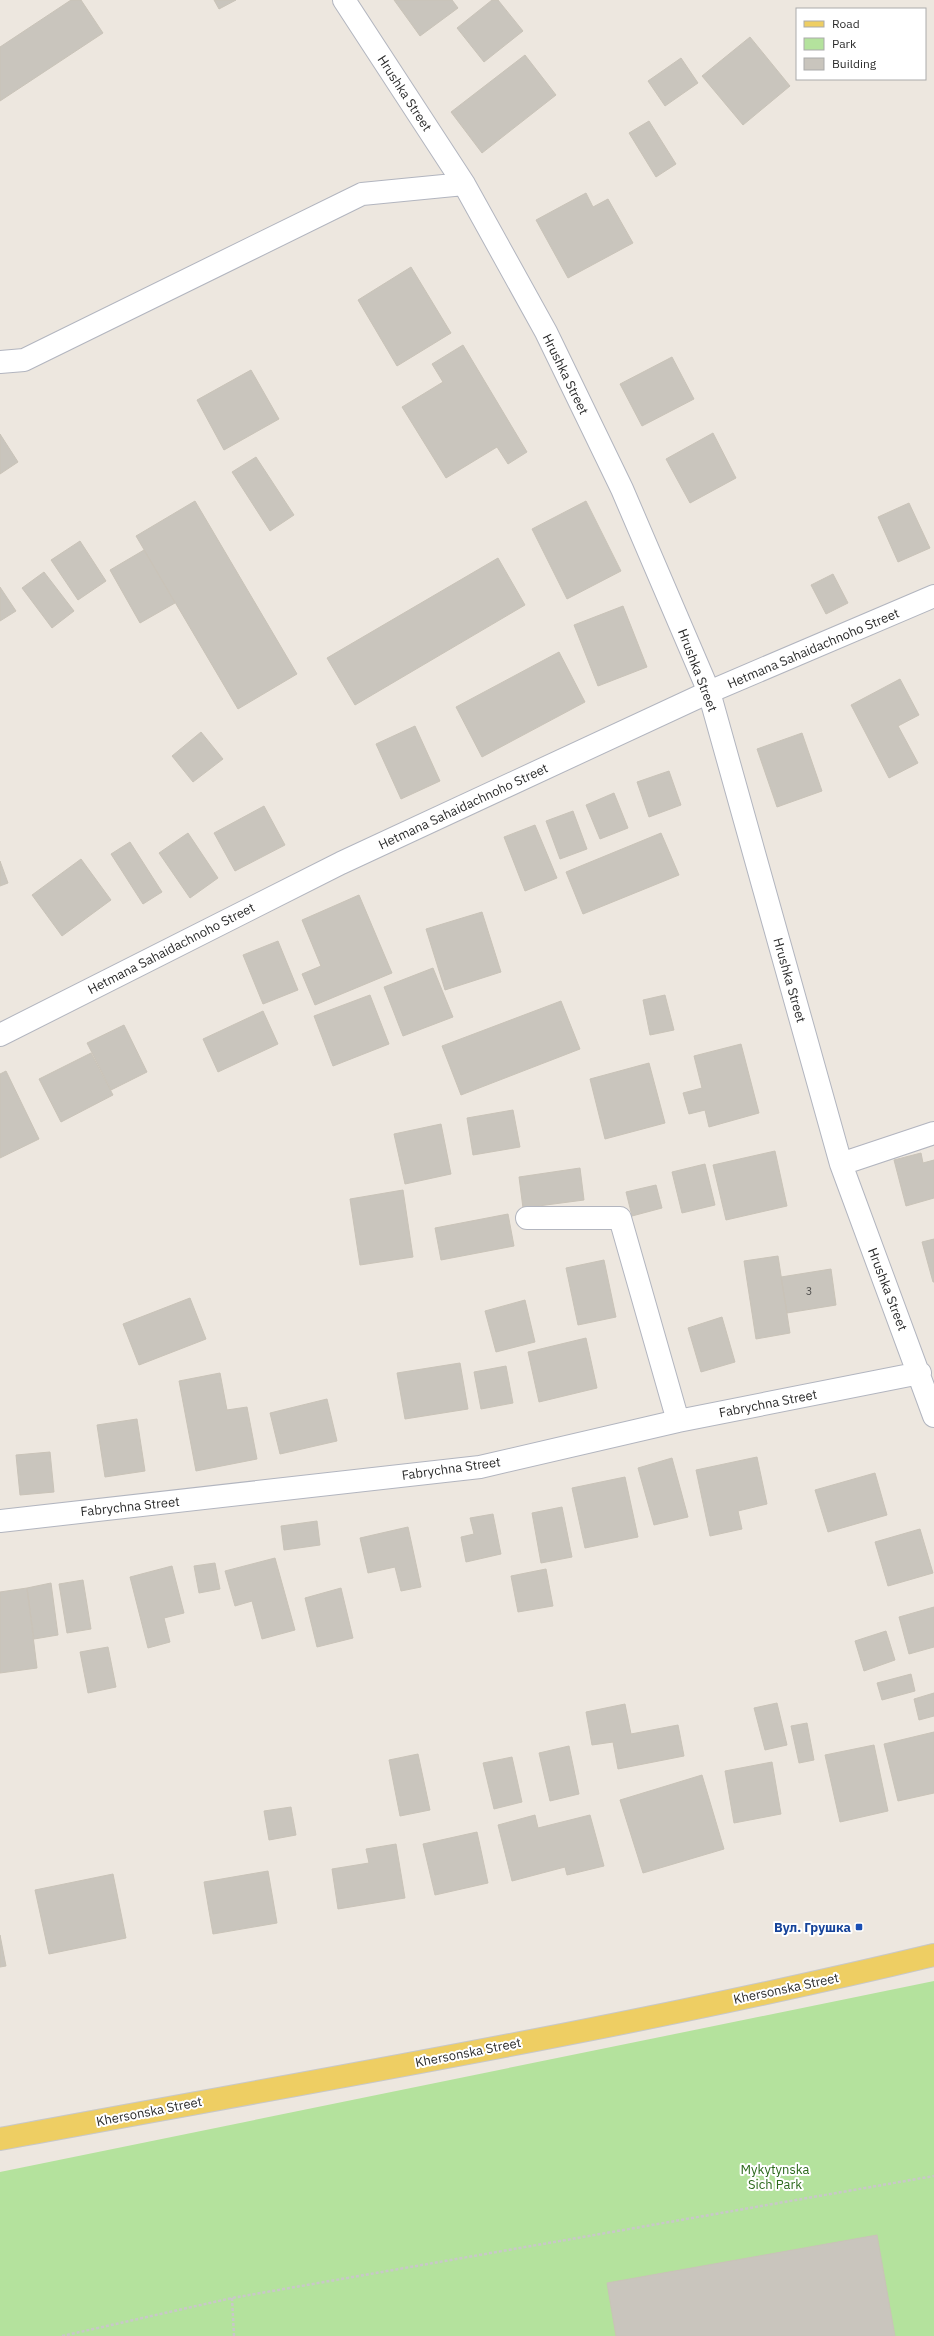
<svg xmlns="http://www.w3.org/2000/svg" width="934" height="2336" font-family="'IBM Plex Sans',sans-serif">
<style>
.green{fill:#b4e29d}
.building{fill:#c9c5bd;stroke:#c9c3b8}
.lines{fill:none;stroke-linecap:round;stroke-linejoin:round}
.minor-casing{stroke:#b2b5bf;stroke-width:24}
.major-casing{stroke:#c8c8c8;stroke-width:24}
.path{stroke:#c8c8c8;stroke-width:2.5;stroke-dasharray:3 2;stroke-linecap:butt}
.minor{stroke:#fff;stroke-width:22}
.major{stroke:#eece63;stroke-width:22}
.transit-dot{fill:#1a4fb4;stroke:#fff;stroke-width:1.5}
.labels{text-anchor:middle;stroke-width:4;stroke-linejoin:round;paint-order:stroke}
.number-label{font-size:11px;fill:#535250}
.street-label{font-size:13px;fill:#2c2c2c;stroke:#fff}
.transit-label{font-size:13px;font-weight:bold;fill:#164399;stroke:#fff;text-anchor:end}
.park-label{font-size:13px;fill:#2c691c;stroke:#fff}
</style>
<rect width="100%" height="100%" fill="#ede7df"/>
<path class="green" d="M934 1981V2336H0V2172Z"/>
<path class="building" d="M71 0H81L103 33 0 101V47Z
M214 0H236L219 9Z
M394 0H452L458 8 420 36Z
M492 0H498L523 31 484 62 457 28Z
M750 37 790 86 743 125 702 76Z
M525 55 556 95 482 153 451 112Z
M681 58 698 83 665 106 648 81Z
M649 121 676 164 656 177 629 133Z
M586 193 593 207 608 199 633 243 568 278 536 220Z
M411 267 451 333 397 366 358 300Z
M463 345 527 452 508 464 497 447 446 478 402 407 443 382 432 364Z
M672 357 694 399 642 426 620 384Z
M251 370 279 419 224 450 197 400Z
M713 433 736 478 690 503 666 459Z
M0 434 18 462 0 474Z
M256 457 294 515 270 531 232 472Z
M195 501 297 674 238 709 136 536Z
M586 501 621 571 567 599 532 529Z
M909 503 930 548 898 562 878 517Z
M80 541 106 581 78 600 51 560Z
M144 550 175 603 140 623 110 570Z
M498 558 525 605 355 705 327 658Z
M44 572 74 611 52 628 22 588Z
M833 574 848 603 826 614 811 585Z
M0 587 16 611 0 621Z
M623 606 647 667 598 686 574 625Z
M559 652 585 702 482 757 456 707Z
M900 679 919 715 898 726 918 763 889 778 851 705Z
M415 726 440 781 401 799 376 744Z
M201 732 223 759 193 782 172 756Z
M802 733 822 791 777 807 757 749Z
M669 771 681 805 649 817 637 782Z
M614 793 628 828 600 839 586 805Z
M264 806 285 845 235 871 214 833Z
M573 811 587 849 560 859 546 821Z
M535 825 557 878 525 891 504 837Z
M188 833 218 878 190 898 159 853Z
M661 833 679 875 583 914 566 872Z
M130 842 162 892 143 904 111 854Z
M81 859 111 900 62 936 32 895Z
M0 861 8 883 0 886Z
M359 895 392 973 315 1005 302 974 321 966 302 920Z
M482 912 501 972 445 990 426 929Z
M278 941 298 990 263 1004 243 955Z
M433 968 453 1017 403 1036 384 987Z
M370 995 389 1044 333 1066 314 1016Z
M665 995 674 1030 650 1035 643 1000Z
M561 1001 580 1049 461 1095 442 1046Z
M263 1011 278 1044 218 1072 203 1039Z
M124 1025 147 1072 111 1090 87 1043Z
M741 1044 759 1113 709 1127 705 1110 689 1114 683 1093 702 1088 694 1056Z
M91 1053 113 1095 61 1122 39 1079Z
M649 1063 665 1123 605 1139 590 1079Z
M6 1071 39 1139 0 1158V1074Z
M513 1110 520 1147 473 1155 467 1118Z
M441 1124 451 1174 405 1184 394 1134Z
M775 1151 787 1206 726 1220 713 1165Z
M921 1153 923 1163 934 1160V1198L906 1206 894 1160Z
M705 1164 715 1205 682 1213 672 1172Z
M580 1168 584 1200 523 1208 519 1177Z
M656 1185 662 1208 632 1216 626 1192Z
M403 1190 413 1257 360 1265 350 1199Z
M508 1214 514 1246 441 1260 435 1228Z
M934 1239V1282H933L922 1242Z
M778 1256 790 1333 756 1339 744 1261Z
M604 1260 616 1317 578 1325 566 1268Z
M831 1269 836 1305 787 1313 781 1277Z
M190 1298 206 1339 139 1365 123 1324Z
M525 1300 535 1342 496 1352 485 1311Z
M722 1317 735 1362 701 1372 688 1328Z
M586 1338 597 1388 539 1402 528 1352Z
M460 1363 468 1409 405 1419 397 1373Z
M506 1366 513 1403 481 1409 474 1372Z
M220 1373 227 1410 247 1407 257 1459 196 1471 179 1381Z
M327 1399 337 1441 280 1454 270 1413Z
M137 1419 145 1471 105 1477 97 1425Z
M50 1452 54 1492 20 1495 16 1455Z
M757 1457 767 1504 738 1511 742 1529 710 1536 696 1470Z
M672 1458 688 1517 654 1525 638 1468Z
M875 1473 887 1515 828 1532 815 1490Z
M625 1477 638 1537 585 1548 572 1488Z
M562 1507 572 1557 541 1563 532 1513Z
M493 1514 501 1554 466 1562 461 1537 474 1534 470 1518Z
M317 1521 320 1545 284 1550 281 1526Z
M408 1527 421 1587 401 1591 395 1567 368 1573 360 1538Z
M920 1529 933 1573 888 1586 875 1542Z
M275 1558 295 1630 262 1639 252 1601 235 1606 225 1571Z
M215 1563 220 1589 199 1593 194 1566Z
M172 1566 184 1613 164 1618 170 1642 148 1648 130 1577Z
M546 1569 553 1606 518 1612 511 1576Z
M83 1580 91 1629 67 1633 59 1584Z
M51 1583 58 1635 34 1639 27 1588Z
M27 1588 37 1668 0 1673V1592Z
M341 1588 353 1638 317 1647 305 1598Z
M934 1607V1647L909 1654 899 1617Z
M886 1631 895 1660 864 1671 855 1641Z
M108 1647 116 1687 88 1693 80 1652Z
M911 1674 915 1691 882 1700 877 1683Z
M934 1693V1716L919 1720 914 1699Z
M777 1703 787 1745 765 1750 754 1708Z
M625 1704 631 1734 678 1725 684 1756 618 1769 613 1742 592 1745 586 1712Z
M807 1723 814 1760 799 1763 791 1726Z
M934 1732V1793L898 1801 884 1744Z
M874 1745 888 1811 840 1822 825 1755Z
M569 1746 579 1794 550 1801 539 1753Z
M418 1754 430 1810 400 1816 389 1760Z
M512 1757 522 1802 494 1809 483 1763Z
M772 1762 781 1814 734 1823 725 1771Z
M702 1775 724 1849 643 1873 620 1800Z
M291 1807 296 1835 269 1840 264 1811Z
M535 1815 538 1828 590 1815 604 1866 567 1875 565 1867 512 1881 498 1825Z
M477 1832 488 1883 435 1895 423 1844Z
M396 1844 405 1898 338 1909 332 1869 369 1863 366 1849Z
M268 1871 277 1923 213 1934 204 1882Z
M113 1874 126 1938 49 1954 35 1890Z
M0 1935 6 1966 0 1967Z
M877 2235 895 2336H616L607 2283Z"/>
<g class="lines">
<g class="minor-casing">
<path id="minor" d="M344 0 464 184 546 332 622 489 709 692 841 1164 934 1416
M0 362 24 360 362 194 464 184
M0 1035 341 863 709 692 934 596
M841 1164 934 1133
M527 1218H620L678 1421
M0 1521 480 1467 678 1421 920 1373"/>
</g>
<g class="major-casing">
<path id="major" d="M0 2139C312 2081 625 2029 934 1955"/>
</g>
<path class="path" d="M232 2298 234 2336
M62 2336 232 2298 934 2176"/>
<use href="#minor" class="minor"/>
<use href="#major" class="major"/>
</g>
<rect class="transit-dot" x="855" y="1923" width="8" height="8" rx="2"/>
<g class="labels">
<g class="number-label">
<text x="809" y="1295">3</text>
</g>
<g class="street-label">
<text transform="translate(405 93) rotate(57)" y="5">Hrushka Street</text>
<text transform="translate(566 374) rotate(64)" y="5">Hrushka Street</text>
<text transform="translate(813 648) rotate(-23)" y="5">Hetmana Sahaidachnoho Street</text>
<text transform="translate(698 670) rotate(69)" y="5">Hrushka Street</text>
<text transform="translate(463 806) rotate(-25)" y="5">Hetmana Sahaidachnoho Street</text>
<text transform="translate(171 948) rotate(-27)" y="5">Hetmana Sahaidachnoho Street</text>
<text transform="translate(790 980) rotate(74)" y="5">Hrushka Street</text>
<text transform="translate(888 1289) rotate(69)" y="5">Hrushka Street</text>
<text transform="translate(768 1403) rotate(-11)" y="5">Fabrychna Street</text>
<text transform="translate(451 1468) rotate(-8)" y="5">Fabrychna Street</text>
<text transform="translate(130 1506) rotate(-6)" y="5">Fabrychna Street</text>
<text transform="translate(786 1988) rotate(-12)" y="5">Khersonska Street</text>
<text transform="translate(468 2052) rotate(-11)" y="5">Khersonska Street</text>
<text transform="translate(149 2111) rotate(-11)" y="5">Khersonska Street</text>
</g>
<g class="transit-label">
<text x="851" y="1932">Вул. Грушка</text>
</g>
<g class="park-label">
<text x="775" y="2174">Mykytynska<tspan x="775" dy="15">Sich Park</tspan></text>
</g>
</g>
<rect x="796" y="8" width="130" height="72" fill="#ffffff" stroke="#ababab"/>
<rect x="804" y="21" width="20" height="6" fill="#eece63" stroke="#ababab"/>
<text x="832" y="28" font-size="12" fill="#2c2c2c">Road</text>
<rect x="804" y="38" width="20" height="12" fill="#b4e29d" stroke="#ababab"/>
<text x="832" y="48" font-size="12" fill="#2c2c2c">Park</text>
<rect x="804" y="58" width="20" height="12" fill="#c9c5bd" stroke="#ababab"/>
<text x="832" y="68" font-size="12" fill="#2c2c2c">Building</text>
</svg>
